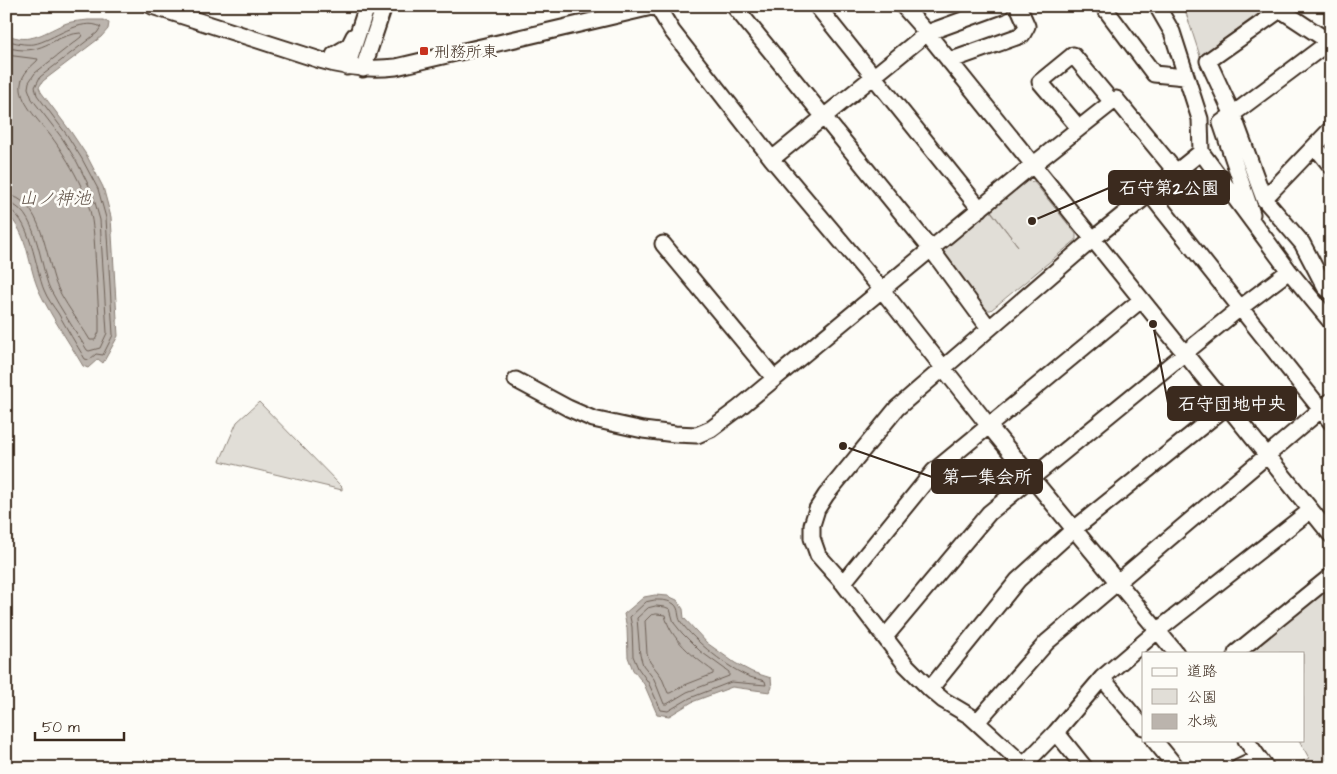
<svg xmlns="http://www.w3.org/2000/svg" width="1337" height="774" font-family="'Architects Daughter','Klee One',sans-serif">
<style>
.green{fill:#e1ded7;stroke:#8e847a}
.water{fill:#bbb4ad;stroke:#887d74}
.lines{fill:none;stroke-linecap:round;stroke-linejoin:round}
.shore{stroke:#6e6157;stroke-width:1}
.minor-casing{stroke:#3b2a1e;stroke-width:19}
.minor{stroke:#fdfcf7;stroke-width:15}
.poi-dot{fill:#c8321e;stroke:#fdfcf7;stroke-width:2}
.labels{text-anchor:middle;stroke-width:5;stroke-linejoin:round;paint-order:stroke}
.poi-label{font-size:16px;fill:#3b2a1e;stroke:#fdfcf7;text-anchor:start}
.water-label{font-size:18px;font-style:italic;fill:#615349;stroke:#fdfcf7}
.leader{fill:none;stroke:#3b2a1e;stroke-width:2}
.callout-dot{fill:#3b2a1e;stroke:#fdfcf7;stroke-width:2}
.callout{fill:#3b2a1e;stroke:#3b2a1e;stroke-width:2}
.callout-label{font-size:18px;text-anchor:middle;font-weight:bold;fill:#fff}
</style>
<rect width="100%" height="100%" fill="#fdfcf7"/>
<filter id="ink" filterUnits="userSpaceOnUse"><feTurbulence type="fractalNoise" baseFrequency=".02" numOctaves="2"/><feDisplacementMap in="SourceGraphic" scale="10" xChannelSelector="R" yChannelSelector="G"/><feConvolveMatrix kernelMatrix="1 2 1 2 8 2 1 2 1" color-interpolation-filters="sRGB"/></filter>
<g filter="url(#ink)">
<path class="green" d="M1181 6H1256L1258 14 1200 56 1186 13Z
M1025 180 1034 182 1076 234V240L991 310H983L941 253V248L989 209 1018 246 989 208Z
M259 402 342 487V490L220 461 237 422Z
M1331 587V768H1290L1309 758 1299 740H1303V653H1246Z"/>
<path class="water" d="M88 20H103L109 23 108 29 101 37 43 81 39 87 41 92 71 132 87 156 103 187 111 217 118 336 103 363 98 359 88 368 83 366C69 342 52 318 40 293 27 266 30 234 6 213V34C31 46 45 31 67 23 74 21 81 21 88 20Z
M655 595 668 596 677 600 683 609 684 618 707 643 735 663 752 672 771 678 772 687 770 692 732 687 692 702 669 716 657 714 644 684 633 670 628 657 627 628 624 614 644 597Z"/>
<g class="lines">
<path class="shore" d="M6 40C15 43 25 45 34 44 52 41 81 16 101 27L97 33 40 77 35 87 37 95 67 135 82 159 98 189 106 218 113 335 103 355 96 354 89 360 85 359C76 344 67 329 58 313 53 306 47 298 44 290 36 272 30 212 6 209
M6 47C42 58 50 36 80 33L82 34 81 37 35 73 29 82 28 88 32 99 62 138 77 162 92 192 100 220 107 333 100 348 89 351 87 350C75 330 61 310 50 289 40 268 37 205 6 203
M6 55 38 59 37 61C29 68 19 77 21 90 23 107 46 128 56 143 67 159 77 176 84 193 95 217 94 243 96 268 97 285 98 301 99 318V332L95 340H90C80 323 63 301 56 284 46 259 42 197 6 195
M655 600C662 600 668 600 674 604 680 609 677 616 681 622 694 641 729 669 750 677 755 679 760 679 765 681L766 685 731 682 690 698 668 711 661 710 648 682 638 668 633 656 632 627 630 617 646 602Z
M656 606 665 607 670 609 674 623 682 633 700 651 729 672V676L687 692 667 704H664L654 679 643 665 640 655 637 618 648 608Z
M657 614 665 615C670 639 694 657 713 671V674L685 685 670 693H668L661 676 650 662 647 654 645 621 651 615Z"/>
<g class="minor-casing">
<path id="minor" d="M152 6 320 60C346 68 369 70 396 67L656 6
M657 6 672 31 772 159 882 290 989 426 1176 653
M734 6 931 249 989 328
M817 6 980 209
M903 6 927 33 1331 535
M1103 6 1154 74 1185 77
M1157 6 1172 32 1200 119 1201 152 1289 271 1331 322
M1275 6 1331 43
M334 55 349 46 354 36
M949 61 1022 35 1027 26 1018 6
M347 67 367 6
M363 69 384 6
M1079 128 1040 82 1073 55 1112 102
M1331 129 1264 199 1302 243 1325 287 1331 292
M1315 146 1331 166
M772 159 927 33 1001 6
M1150 194 1331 422
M1264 199 1233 115 1208 61 1280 10 1281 6
M1252 214 1221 123 1329 42
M663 244 774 378
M516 380 568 408 593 419 643 430 675 434 697 435 711 429 739 408 1024 172 1116 99 1176 172
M843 583 934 471 1141 300
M885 637 989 513 1240 308 1289 271
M1236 653 1331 576
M1102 678 1143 727
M930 689 1018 580 1073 530 1227 406
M977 722 1047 642 1331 401
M1056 732 1085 768
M1154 740 1177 768
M1246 740 1266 768
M1024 765 1056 732 1102 678 1157 631 1311 510
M1027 768 970 716 943 700 930 689 906 665 843 583 818 555 812 538V525L817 509 826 495 897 408 1093 239 1201 152
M1238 768 1259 758"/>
</g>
<use href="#minor" class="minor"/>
</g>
</g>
<rect class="poi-dot" x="419" y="46" width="10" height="10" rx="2.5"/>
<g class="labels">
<g class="poi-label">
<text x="434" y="57">刑務所東</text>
</g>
<g class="water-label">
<text x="55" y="204">山ノ神池</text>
</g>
</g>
<path class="leader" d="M1032 221L1109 188M1153 324L1168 403M843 446L932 477"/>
<g class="callout-dot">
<circle cx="1032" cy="221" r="5"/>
<circle cx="1153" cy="324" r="5"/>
<circle cx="843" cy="446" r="5"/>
</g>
<g class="callout">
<rect x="1109" y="171" width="120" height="33" rx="5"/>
<rect x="1168" y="387" width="128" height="33" rx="5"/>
<rect x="932" y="460" width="110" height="33" rx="5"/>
</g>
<g class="callout-label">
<text x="1169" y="194">石守第2公園</text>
<text x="1232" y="410">石守団地中央</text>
<text x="987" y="483">第一集会所</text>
</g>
<rect width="1337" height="774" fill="none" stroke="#fdfcf7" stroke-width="25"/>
<rect x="12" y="12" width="1312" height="749" fill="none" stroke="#3b2a1e" stroke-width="2" filter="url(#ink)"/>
<rect x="1142" y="652" width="162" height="90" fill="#fdfcf7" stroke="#afa8a0"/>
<rect x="1152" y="668" width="25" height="8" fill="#fdfcf7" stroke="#afa8a0"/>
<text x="1187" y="676" font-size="15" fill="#3b2a1e">道路</text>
<rect x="1152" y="689" width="25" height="15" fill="#e1ded7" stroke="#afa8a0"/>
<text x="1187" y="702" font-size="15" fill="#3b2a1e">公園</text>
<rect x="1152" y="714" width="25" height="15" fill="#bbb4ad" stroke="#afa8a0"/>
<text x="1187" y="726" font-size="15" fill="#3b2a1e">水域</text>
<path d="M35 732v8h89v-8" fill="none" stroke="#3b2a1e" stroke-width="2.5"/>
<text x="42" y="732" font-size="15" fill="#3b2a1e" stroke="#fdfcf7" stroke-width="4" paint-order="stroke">50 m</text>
</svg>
